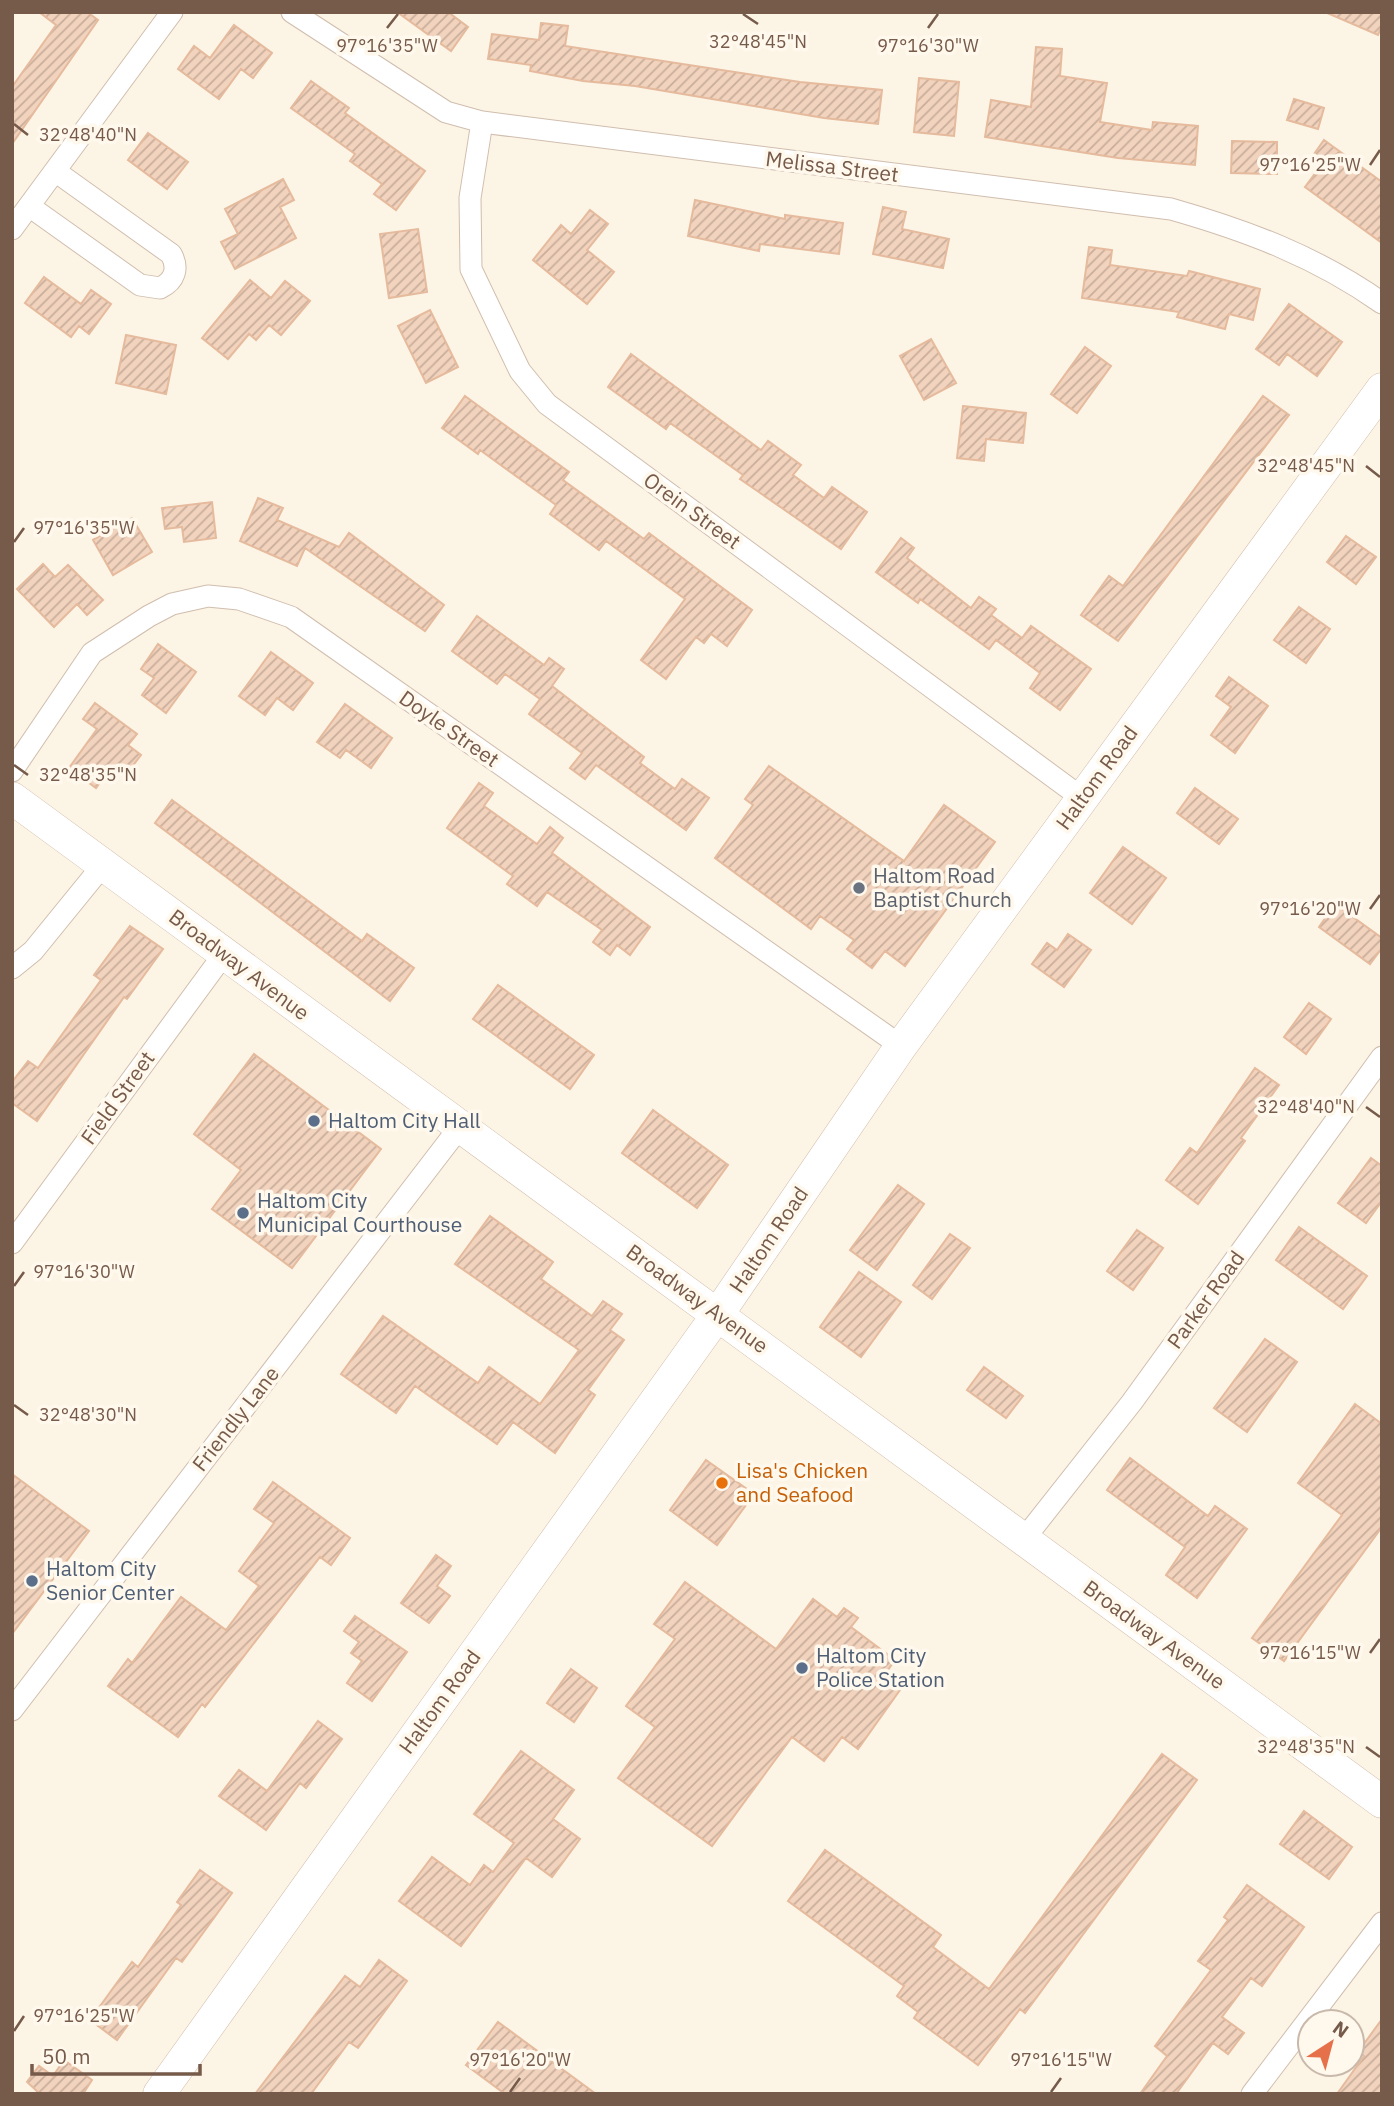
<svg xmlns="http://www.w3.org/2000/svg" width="1394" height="2106" font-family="'IBM Plex Sans',sans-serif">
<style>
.building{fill:url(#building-hatch);stroke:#e5ba9d;stroke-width:2}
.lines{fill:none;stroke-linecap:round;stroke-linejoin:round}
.street-casing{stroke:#d0beae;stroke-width:23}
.secondary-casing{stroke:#d3beac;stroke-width:33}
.street{stroke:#fff;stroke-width:21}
.secondary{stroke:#fff;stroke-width:32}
.ticks{fill:none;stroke:#765a4a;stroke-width:2.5}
.worship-dot{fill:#6b7280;stroke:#fff8ec;stroke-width:2.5}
.service-dot{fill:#5c6f8a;stroke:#fff8ec;stroke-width:2.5}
.food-dot{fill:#e8710a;stroke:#fff8ec;stroke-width:2.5}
.labels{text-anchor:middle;stroke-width:7;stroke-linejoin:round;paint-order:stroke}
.street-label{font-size:21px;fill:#765a4a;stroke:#fff8ec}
.worship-label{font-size:21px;fill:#5b616d;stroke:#fff8ec;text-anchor:start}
.service-label{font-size:21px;fill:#4e5e75;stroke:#fff8ec;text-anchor:start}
.food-label{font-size:21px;fill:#c56008;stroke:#fff8ec;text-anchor:start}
.ticks-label{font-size:18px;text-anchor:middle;fill:#765a4a;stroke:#fff8ec;stroke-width:7;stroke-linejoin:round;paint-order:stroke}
</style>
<defs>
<pattern id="building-hatch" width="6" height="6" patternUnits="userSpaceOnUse" patternTransform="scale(1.75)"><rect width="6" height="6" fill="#f2d3bd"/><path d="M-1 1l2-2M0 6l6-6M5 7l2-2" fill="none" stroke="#c9ae9c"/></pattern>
</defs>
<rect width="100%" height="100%" fill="#fcf4e5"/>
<path class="building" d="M39 12H87L98 20 12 144V87L56 25Z
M397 12H448L468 27 451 51Z
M1325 12H1382V25L1378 35Z
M541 23 568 26 565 46 800 82 882 90 878 124 824 118 635 86 583 81 530 71 531 65 488 59 492 34 539 40Z
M234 25 272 53 253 78 241 69 219 99 178 69 194 46 210 58Z
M1036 47 1062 49 1060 76 1107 83 1100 122 1152 130 1153 122 1198 126 1195 165 1118 158 985 137 991 100 1031 107Z
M919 78 959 82 954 136 914 132Z
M311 81 349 108 345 113 425 171 396 210 374 194 382 184 350 161 355 154 291 108Z
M1294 99 1324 108 1318 129 1287 120Z
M148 133 188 162 167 189 128 160Z
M1324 140 1382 182V243L1305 187 1322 164 1312 157Z
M1232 141 1277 142V174L1231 173Z
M283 179 294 200 280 207 296 238 235 269 221 242 238 234 225 209Z
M695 200 785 219V215L843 223 839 254 760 244 759 251 688 236Z
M883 207 906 212 902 229 949 239 943 268 873 254Z
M590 210 608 224 587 250 614 272 587 304 533 260 561 225 571 234Z
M418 229 427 292 389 298 380 234Z
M1089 247 1112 250 1110 265 1187 276 1189 271 1260 289 1253 320 1229 314 1225 329 1177 317 1179 312 1082 298Z
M44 277 81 304 91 290 111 304 89 334 79 326 71 337 25 303Z
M250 280 271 298 285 281 310 301 281 335 269 325 256 340 249 334 228 359 202 338Z
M1289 304 1342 342 1317 376 1287 354 1279 365 1256 349Z
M430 310 458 367 426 383 398 326Z
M126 335 176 345 166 394 116 383Z
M931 339 956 383 924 400 900 356Z
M1085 347 1111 366 1077 413 1051 394Z
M631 354 761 450 768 441 801 465 793 475 824 498 832 487 867 512 841 549 740 479 743 475 670 423 666 429 608 387Z
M465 396 569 472 563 480 644 539 649 533 752 610 727 646 711 634 704 643 696 637 666 679 641 660 685 599 606 541 599 550 550 514 556 505 480 450 478 454 442 428Z
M1263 396 1289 415 1118 641 1081 615 1109 576 1123 586Z
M963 406 1026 413 1023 443 986 439 984 461 957 458Z
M258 498 283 508 277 520 339 547 349 533 444 605 425 631 305 548 297 566 240 541Z
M212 502 216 538 184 542 182 527 165 529 162 508Z
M132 518 152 552 113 575 93 540Z
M1346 536 1376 557 1356 584 1327 562Z
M901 538 914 548 907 558 971 608 979 597 996 609 991 615 1022 638 1031 626 1091 669 1060 710 1030 688 1040 673 996 640 989 649 920 599 918 603 876 572Z
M43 564 55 577 68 565 103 600 87 615 77 604 54 627 17 589Z
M1299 607 1330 629 1306 663 1274 640Z
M477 616 544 665 549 658 564 669 552 686 644 757 640 763 675 789 682 779 709 798 686 830 596 765 585 779 570 768 582 753 529 714 540 699 505 674 497 684 452 651Z
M158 644 196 672 166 713 142 695 154 678 141 669Z
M271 652 313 683 293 710 277 698 265 715 239 696Z
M1229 677 1268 706 1235 753 1211 735 1231 707 1216 696Z
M95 703 137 734 128 745 141 755 125 776 112 766 96 788 69 768 97 729 83 719Z
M345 704 392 738 371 768 346 750 340 758 317 742Z
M769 766 904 861 944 805 995 842 905 966 885 951 872 968 847 949 854 940 820 916 811 929 715 858 753 805 745 799Z
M479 783 493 793 484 806 537 844 550 827 563 838 552 853 650 927 630 955 617 945 610 955 593 942 602 930 547 892 537 906 507 884 513 876 447 828Z
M1195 788 1238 819 1219 844 1177 813Z
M172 800 362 941 367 934 414 968 390 1001 155 823Z
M1123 847 1166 878 1132 924 1090 893Z
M1335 904 1382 938V948L1370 964 1319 927Z
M130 926 163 949 127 999 124 997 37 1121 12 1103V1082L28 1061 38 1068 101 980 94 975Z
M1068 934 1091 950 1064 987 1032 964 1047 943 1057 950Z
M498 985 594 1055 570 1089 473 1019Z
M1309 1003 1331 1019 1306 1054 1284 1037Z
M254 1054 381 1149 292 1268 212 1209 241 1170 194 1134Z
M1255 1068 1279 1085 1241 1138 1245 1141 1198 1204 1166 1180 1190 1148 1197 1153Z
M653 1110 728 1165 697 1208 622 1153Z
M1371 1158 1382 1166V1201L1366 1223 1338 1203Z
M898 1185 924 1204 877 1270 850 1250Z
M490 1216 553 1262 541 1279 592 1316 603 1301 622 1314 610 1330 624 1340 588 1390 595 1395 555 1453 513 1422 497 1444 415 1386 396 1413 341 1374 383 1316 478 1383 489 1367 540 1404 579 1350 455 1264Z
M1299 1227 1367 1276 1343 1309 1276 1260Z
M1137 1230 1163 1248 1133 1290 1107 1271Z
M950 1234 970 1248 932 1299 913 1285Z
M859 1272 901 1302 861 1357 820 1327Z
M1265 1339 1297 1362 1247 1432 1214 1408Z
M984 1367 1023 1396 1006 1418 967 1390Z
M1355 1404 1382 1424V1527L1284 1661 1252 1638 1342 1515 1298 1483Z
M1130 1458 1208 1516 1215 1506 1247 1529 1197 1598 1166 1575 1185 1547 1107 1490Z
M706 1460 754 1494 717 1545 670 1510Z
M12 1474 89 1531 12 1634Z
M273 1482 350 1538 331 1565 320 1557 205 1707 202 1704 178 1737 108 1686 128 1659 132 1663 181 1597 226 1630 259 1586 239 1571 274 1523 254 1509Z
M436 1555 451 1566 437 1586 450 1596 429 1623 401 1603Z
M685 1582 776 1649 813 1599 837 1617 844 1608 858 1618 851 1627 895 1660 883 1677 900 1690 858 1749 842 1737 824 1761 792 1737 712 1846 618 1778 655 1727 626 1706 675 1639 654 1624Z
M355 1616 407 1652 372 1701 347 1683 362 1661 351 1653 359 1642 344 1631Z
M571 1669 597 1688 574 1722 547 1703Z
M318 1721 342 1739 306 1788 300 1783 266 1830 219 1796 239 1770 267 1791Z
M521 1751 574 1790 553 1819 580 1839 552 1877 526 1858 461 1946 399 1901 432 1857 470 1885 484 1865 493 1872 514 1843 474 1814Z
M1162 1754 1197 1780 1025 2013 1020 2009 978 2065 914 2018 918 2012 897 1996 904 1986 788 1901 825 1850 941 1935 933 1947 989 1989Z
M1304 1811 1352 1847 1329 1879 1280 1844Z
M200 1870 232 1893 182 1962 176 1958 117 2040 90 2020 132 1962 138 1967 181 1905 177 1902Z
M1247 1885 1304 1927 1262 1986 1251 1978 1222 2017 1244 2033 1228 2054 1213 2043 1176 2094H1140L1167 2056 1155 2046 1211 1970 1198 1961 1228 1920 1224 1917Z
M379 1960 407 1981 358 2048 349 2042 311 2094H255L345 1976 360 1987Z
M1382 2019V2094H1337L1364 2056 1358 2052Z
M498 2022 596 2094H505L466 2065Z
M64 2060 92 2080 83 2094H40L27 2082 39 2066 53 2076Z"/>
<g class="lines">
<g class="street-casing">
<path id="street" d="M292 12 446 112 482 122 1171 209C1248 231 1317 257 1382 303
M482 122 470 198 471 269 520 371 547 404 1082 798
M29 206 140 285 160 288C175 281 179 268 171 254L55 171
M12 229 172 12
M12 771 92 653 149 616 172 604 208 596 239 599 291 617 901 1046
M12 968 33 951 103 865
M12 1243 224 954
M1024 1539 1132 1402 1382 1057
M12 1710 459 1128
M1252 2094 1382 1923"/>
</g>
<g class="secondary-casing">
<path id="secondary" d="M12 798 1382 1802
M159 2094 718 1314 901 1046 1382 389"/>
</g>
<use href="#street" class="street"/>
<use href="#secondary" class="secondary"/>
</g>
<path class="ticks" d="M743 14 758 24M387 28 398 14M928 28 938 14M14 124 28 135M1370 165 1380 150M1366 466 1380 477M14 542 24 528M14 765 28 775M1370 909 1380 895M1366 1107 1380 1117M14 1286 24 1272M14 1405 28 1415M1370 1653 1380 1639M1366 1747 1380 1757M14 2031 24 2016M510 2092 520 2078M1051 2092 1061 2078"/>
<circle class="worship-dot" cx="859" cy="888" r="7"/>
<g class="service-dot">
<circle cx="314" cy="1121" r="7"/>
<circle cx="243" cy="1213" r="7"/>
<circle cx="32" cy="1581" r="7"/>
<circle cx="802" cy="1668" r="7"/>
</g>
<circle class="food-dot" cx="722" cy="1483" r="7"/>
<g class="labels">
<g class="street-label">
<text transform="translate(832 167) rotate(7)" y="7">Melissa Street</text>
<text transform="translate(692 511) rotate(36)" y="7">Orein Street</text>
<text transform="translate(449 729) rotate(35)" y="7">Doyle Street</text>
<text transform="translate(1097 778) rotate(-54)" y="7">Haltom Road</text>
<text transform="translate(239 965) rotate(37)" y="7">Broadway Avenue</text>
<text transform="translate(118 1098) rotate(-54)" y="7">Field Street</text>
<text transform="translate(769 1240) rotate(-56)" y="7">Haltom Road</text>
<text transform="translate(697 1299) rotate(36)" y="7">Broadway Avenue</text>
<text transform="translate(1206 1300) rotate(-54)" y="7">Parker Road</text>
<text transform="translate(236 1419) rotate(-52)" y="7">Friendly Lane</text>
<text transform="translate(1154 1635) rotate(36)" y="7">Broadway Avenue</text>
<text transform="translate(440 1702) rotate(-54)" y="7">Haltom Road</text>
</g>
<g class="worship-label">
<text x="873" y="883">Haltom Road<tspan x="873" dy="24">Baptist Church</tspan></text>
</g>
<g class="service-label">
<text x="328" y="1128">Haltom City Hall</text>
<text x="257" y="1208">Haltom City<tspan x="257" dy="24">Municipal Courthouse</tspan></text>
<text x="46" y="1576">Haltom City<tspan x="46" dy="24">Senior Center</tspan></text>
<text x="816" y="1663">Haltom City<tspan x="816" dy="24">Police Station</tspan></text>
</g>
<g class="food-label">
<text x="736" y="1478">Lisa's Chicken<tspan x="736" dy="24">and Seafood</tspan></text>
</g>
</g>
<g class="ticks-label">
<text x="758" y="48">32°48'45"N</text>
<text x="387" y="52">97°16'35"W</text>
<text x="928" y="52">97°16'30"W</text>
<text x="88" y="141">32°48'40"N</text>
<text x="1310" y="171">97°16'25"W</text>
<text x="1306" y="472">32°48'45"N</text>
<text x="84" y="534">97°16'35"W</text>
<text x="88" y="781">32°48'35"N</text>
<text x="1310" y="915">97°16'20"W</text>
<text x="1306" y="1113">32°48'40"N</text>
<text x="84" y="1278">97°16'30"W</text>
<text x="88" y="1421">32°48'30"N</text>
<text x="1310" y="1659">97°16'15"W</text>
<text x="1306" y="1753">32°48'35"N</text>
<text x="84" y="2022">97°16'25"W</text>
<text x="520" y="2066">97°16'20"W</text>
<text x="1061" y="2066">97°16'15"W</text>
</g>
<rect width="1394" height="2106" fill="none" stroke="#765a4a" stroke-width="28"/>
<g transform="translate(1331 2043) rotate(36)"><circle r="33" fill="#fff8ec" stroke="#c8b9ab" stroke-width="2"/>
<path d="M0-5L12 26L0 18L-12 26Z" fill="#e6704a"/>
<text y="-10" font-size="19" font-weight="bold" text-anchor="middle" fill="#765a4a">N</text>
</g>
<path d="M32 2064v10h168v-10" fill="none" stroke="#765a4a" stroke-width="3.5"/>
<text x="42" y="2064" font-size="21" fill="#765a4a" stroke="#fff8ec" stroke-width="5" paint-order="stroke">50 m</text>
</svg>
